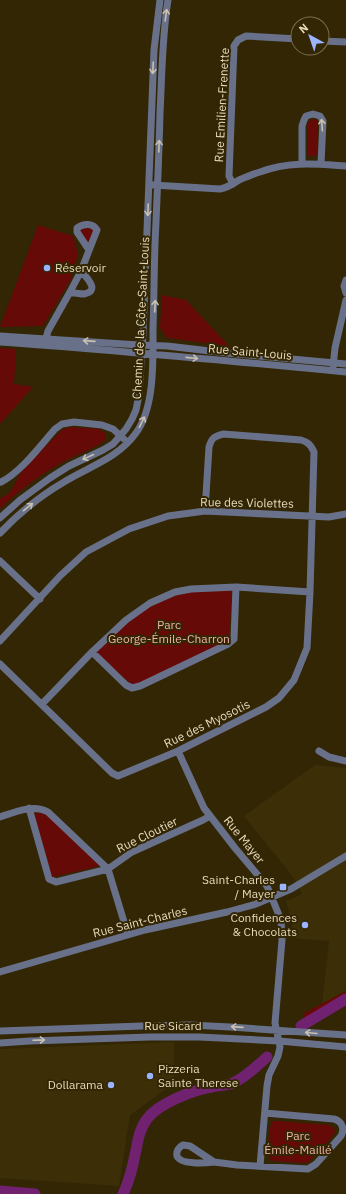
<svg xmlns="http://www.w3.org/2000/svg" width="346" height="1194" font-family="'IBM Plex Sans',sans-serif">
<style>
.built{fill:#3c2e06}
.green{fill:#660a08}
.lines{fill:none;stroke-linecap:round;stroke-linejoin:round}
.river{stroke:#70216f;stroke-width:11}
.minor{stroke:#687189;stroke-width:7}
.oneway{stroke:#c8c0af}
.poi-dot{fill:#9ab5fd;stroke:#322604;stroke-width:1.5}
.labels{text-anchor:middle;stroke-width:4;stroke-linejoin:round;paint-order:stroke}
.street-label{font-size:12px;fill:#e8dbbc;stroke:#322604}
.poi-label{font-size:12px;fill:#e8dbbc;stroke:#322604;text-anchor:end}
.park-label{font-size:12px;fill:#edb2a9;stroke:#322604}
</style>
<rect width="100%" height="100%" fill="#322604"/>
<path class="built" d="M315 765 346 768V991L322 1004 329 941 291 938 292 922 286 901 302 894 294 878 244 816Z
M174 1042V1083L130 1115 119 1186 0 1178V1049Z"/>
<path class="green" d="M312 119 317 120 318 124V153L316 155 312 157 308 155 307 151 308 123 310 120Z
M38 225 73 236 78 254 71 279 43 326 0 327Z
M91 226 95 230 89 245 79 232 81 228Z
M162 295 186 300 229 346 167 338 160 328Z
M0 348 16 349 14 384 33 387 0 424Z
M71 427 101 429 100 430 105 433 106 439C99 447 76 455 65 461 41 474 19 490 0 509V498C15 494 14 480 23 470 36 456 49 442 63 429Z
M232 590 229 641 133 686 95 652 122 624 175 592Z
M44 812 100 866 52 877 34 813Z
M346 991V1003L314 1020 308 1022 303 1018 304 1013Z
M273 1121H277L329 1125 334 1128 335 1132 331 1138 308 1163H303L273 1161 270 1159 268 1154 270 1128 271 1124Z"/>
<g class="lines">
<path class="river" d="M301 1026 346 999
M0 1191 35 1194
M123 1194C130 1180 133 1165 136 1150 138 1139 140 1128 147 1119 159 1103 193 1090 212 1087 219 1085 226 1086 233 1083 245 1078 257 1066 267 1057"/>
<path class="minor" d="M322 41 346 42
M302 163V126L304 120 306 116 313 114 320 116 323 121 321 164
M233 184 229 176 234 46 238 40 246 36 298 39
M153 185 220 189C227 188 233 184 239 180 246 177 253 174 260 172 290 161 315 164 346 166
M346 280 344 286 346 293
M70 292C75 293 80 294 84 294 101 291 86 277 81 271
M0 336 139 345 167 346 227 353 346 364
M0 342C116 350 231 361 346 372
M45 342 48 331 70 292 81 271 97 230C93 223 84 223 77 228V232L89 250
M333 367 335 348 346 300
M1 482C21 472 40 446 55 429L62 424 74 422 102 425 113 429 124 439
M0 518 20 500 50 478 69 466 103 450 113 444 126 429 132 419 136 410 139 395 143 334 154 50 160 0
M0 533C19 513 40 496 64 482 90 466 117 459 136 433 155 407 153 360 153 329 154 301 154 272 155 244 157 200 159 156 160 113 162 75 162 37 168 0
M0 561 40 599
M0 641 60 576 86 552 129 529 168 516 205 511 329 517 346 514
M92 652 126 685 132 688 140 686 228 644 234 639 236 587
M0 664 112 773 118 776 178 751 266 707 279 698 294 680 307 648 310 592 314 452C311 445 308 442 301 440L223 434C214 437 212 437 209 447L205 511
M42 704 92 652 126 620 150 603 175 592 191 589 236 587 310 592
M178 751 204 808 235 848 267 886 281 920 282 940 275 1023 280 1047 278 1056 269 1075 267 1086 260 1166
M319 751 329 757 346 761
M29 808 49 879 56 882 108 869 132 852 203 820 210 816
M0 817C15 812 33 804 48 812L108 869 128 935
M0 972 145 930 227 912 256 904 291 889 346 856
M0 1031 142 1026 190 1025 230 1027 346 1035
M0 1043 30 1041 150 1037H199L279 1041 346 1047
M183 1145 190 1146 214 1162C206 1163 180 1165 177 1156 176 1151 179 1147 183 1145Z
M214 1162 237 1165 308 1169 316 1164 341 1136C345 1129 342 1121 334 1119L265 1113"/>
</g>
<defs><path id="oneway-shaft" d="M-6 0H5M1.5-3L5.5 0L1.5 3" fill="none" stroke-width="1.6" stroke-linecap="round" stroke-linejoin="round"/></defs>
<g class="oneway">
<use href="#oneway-shaft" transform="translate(166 15) rotate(-82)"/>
<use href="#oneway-shaft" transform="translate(153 68) rotate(93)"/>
<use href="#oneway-shaft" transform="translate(322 125) rotate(-94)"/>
<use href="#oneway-shaft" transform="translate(159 146) rotate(-88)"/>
<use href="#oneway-shaft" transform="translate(148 210) rotate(92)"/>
<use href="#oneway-shaft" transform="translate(155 306) rotate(-87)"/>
<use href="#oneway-shaft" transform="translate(89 341) rotate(-176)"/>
<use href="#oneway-shaft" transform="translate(192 358) rotate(6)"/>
<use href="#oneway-shaft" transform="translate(142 422) rotate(-64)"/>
<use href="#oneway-shaft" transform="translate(88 457) rotate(155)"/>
<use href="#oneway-shaft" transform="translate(28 507) rotate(-39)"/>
<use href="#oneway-shaft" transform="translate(237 1027) rotate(-176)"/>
<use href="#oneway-shaft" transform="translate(311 1033) rotate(-175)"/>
<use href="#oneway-shaft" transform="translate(39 1040) rotate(-2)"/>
</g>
<g class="poi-dot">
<circle cx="47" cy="268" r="4"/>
<rect x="279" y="883" width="8" height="8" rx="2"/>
<circle cx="305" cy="925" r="4"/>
<circle cx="150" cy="1076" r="4"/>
<circle cx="111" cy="1085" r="4"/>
</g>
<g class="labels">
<g class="street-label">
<text transform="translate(222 105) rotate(-87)" y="4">Rue Emilien-Frenette</text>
<text transform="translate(141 318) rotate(-87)" y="4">Chemin de la Côte-Saint-Louis</text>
<text transform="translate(250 352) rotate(5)" y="4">Rue Saint-Louis</text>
<text transform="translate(247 503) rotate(1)" y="4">Rue des Violettes</text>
<text transform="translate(207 724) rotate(-26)" y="4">Rue des Myosotis</text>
<text transform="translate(147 835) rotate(-26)" y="4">Rue Cloutier</text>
<text transform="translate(244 840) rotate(51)" y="4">Rue Mayer</text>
<text transform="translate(140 922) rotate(-14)" y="4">Rue Saint-Charles</text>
<text x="173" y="1030">Rue Sicard</text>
</g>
<g class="poi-label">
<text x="55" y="272" text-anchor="start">Réservoir</text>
<text x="275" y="884">Saint-Charles<tspan x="275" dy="14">/ Mayer</tspan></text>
<text x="297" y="922">Confidences<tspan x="297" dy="14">&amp; Chocolats</tspan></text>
<text x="158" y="1073" text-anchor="start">Pizzeria<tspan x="158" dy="14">Sainte Therese</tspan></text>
<text x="103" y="1089">Dollarama</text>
</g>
<g class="park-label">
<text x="169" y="629">Parc<tspan x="169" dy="14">George-Émile-Charron</tspan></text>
<text x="298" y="1140">Parc<tspan x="298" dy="14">Émile-Maillé</tspan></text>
</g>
</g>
<g transform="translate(310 36) rotate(320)"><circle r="19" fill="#322604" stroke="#7b6e4e"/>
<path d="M0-3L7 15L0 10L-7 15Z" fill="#9ab5fd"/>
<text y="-6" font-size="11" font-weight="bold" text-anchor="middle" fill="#e8dbbc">N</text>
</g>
</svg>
